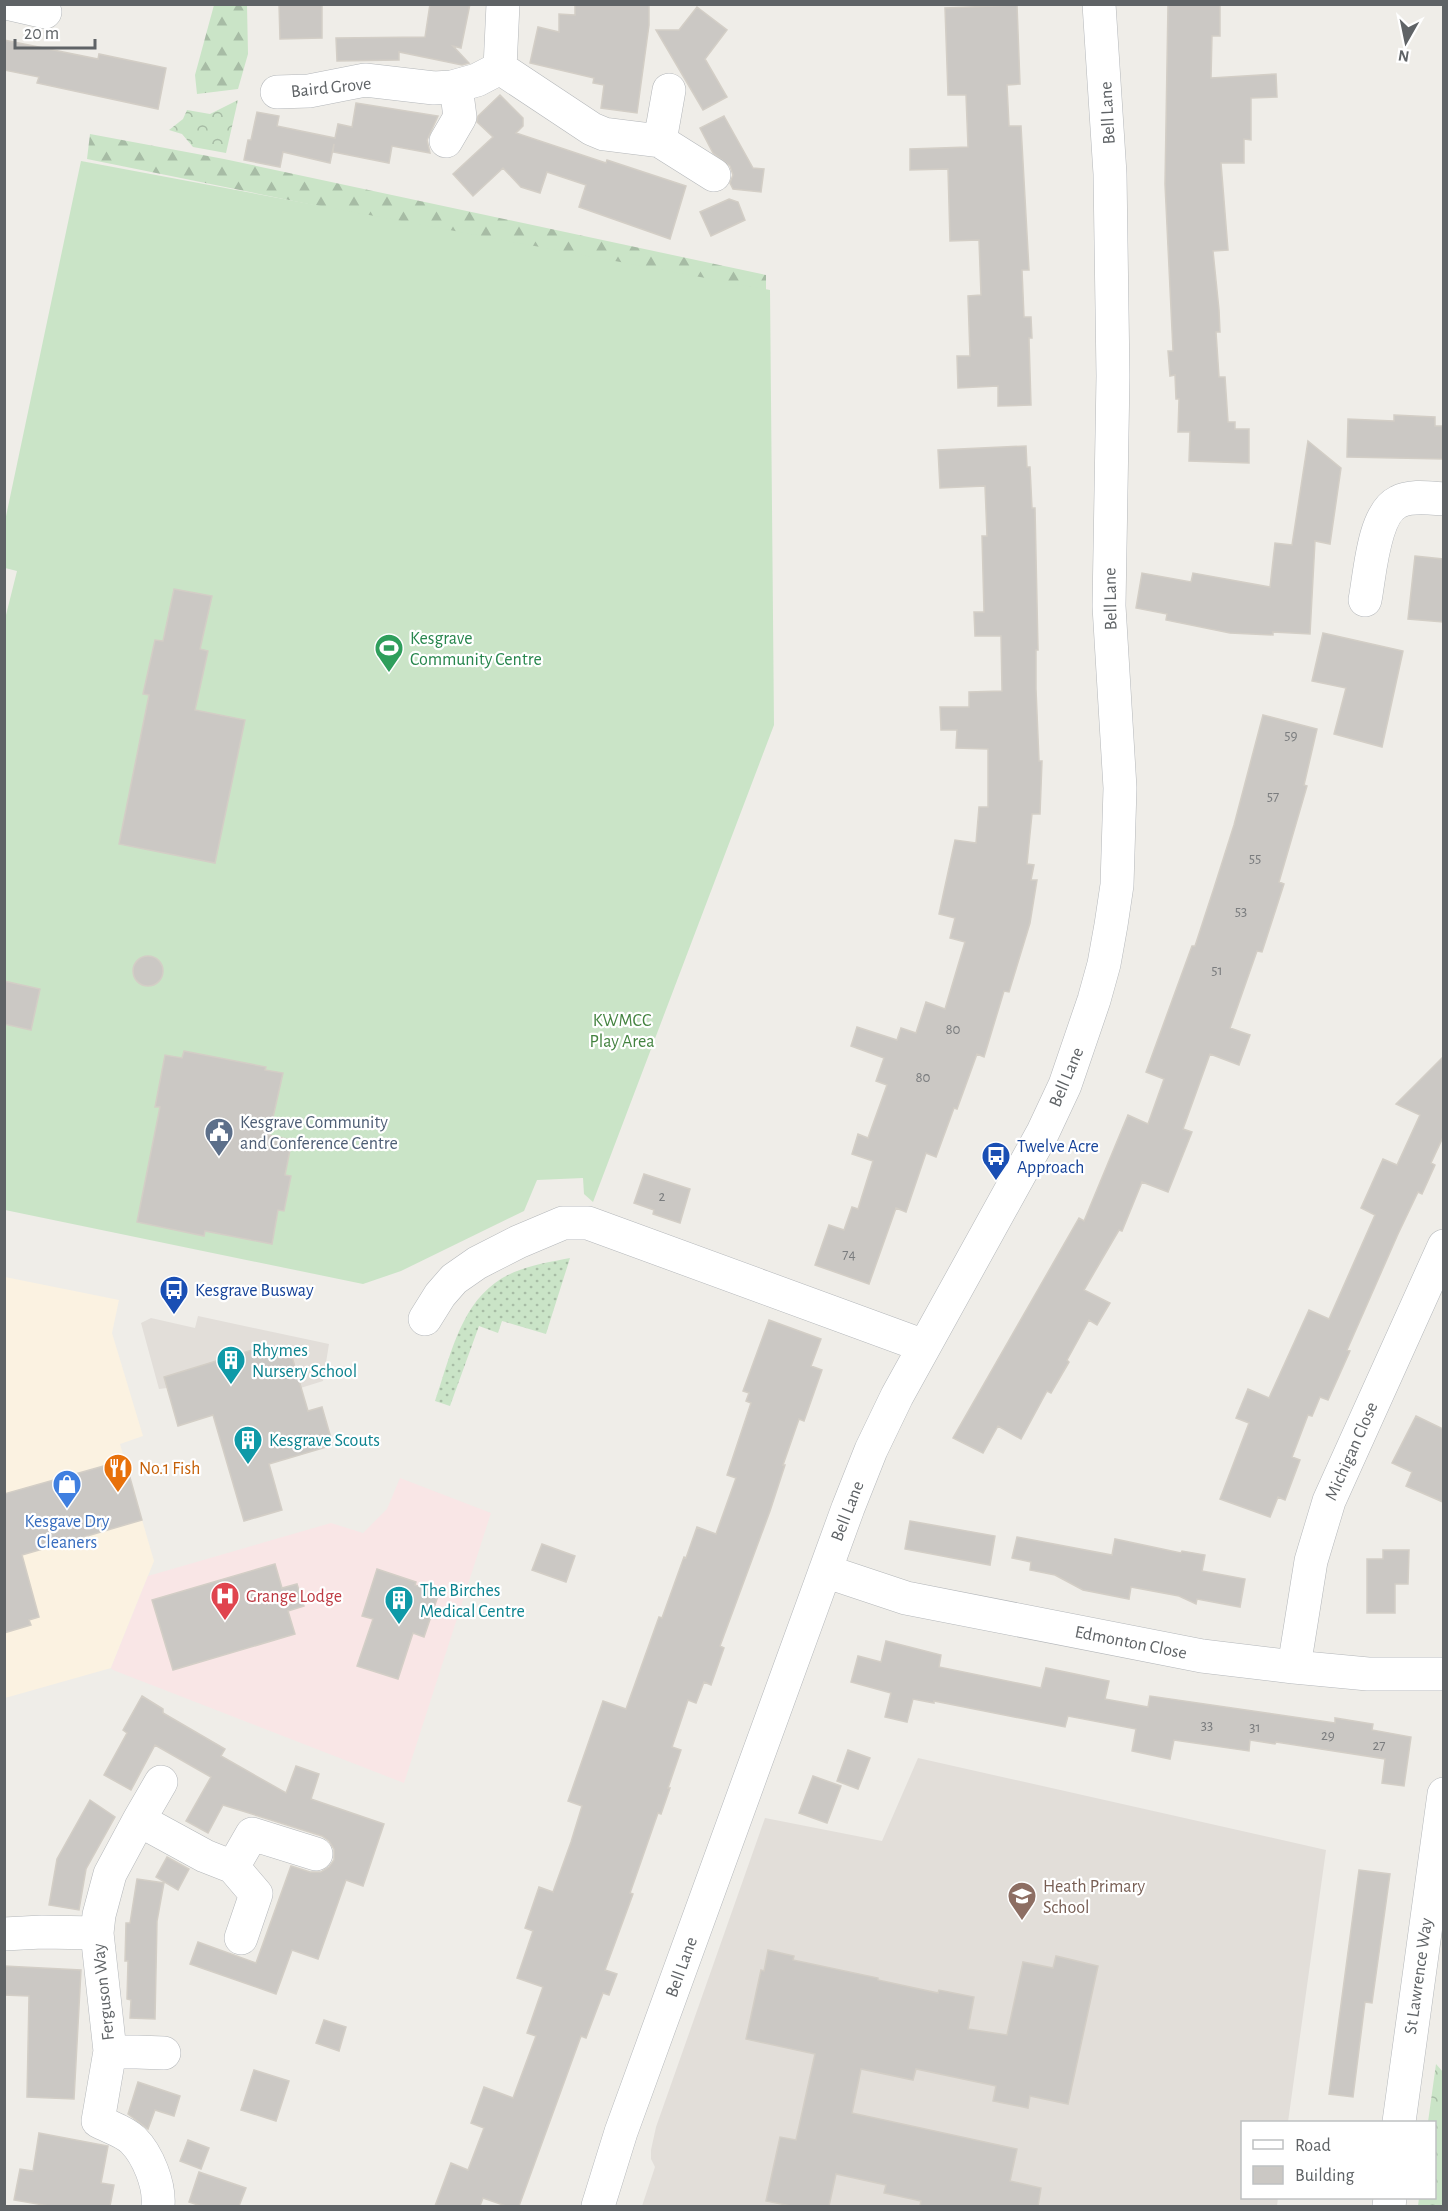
<svg xmlns="http://www.w3.org/2000/svg" width="1448" height="2211" font-family="'Alegreya Sans',sans-serif">
<style>
.commercial{fill:#fbf2e1}
.education{fill:#e2ded9}
.medical{fill:#f9e6e6}
.grass{fill:url(#grass-dots)}
.forest{fill:url(#forest-firs)}
.park{fill:url(#park-crowns)}
.garden{fill:#cae4c7}
.building{fill:#cbc8c4;stroke:#d3cec6;stroke-width:1.5}
.lines{fill:none;stroke-linecap:round;stroke-linejoin:round}
.minor-casing{stroke:#b4b7ba;stroke-width:34}
.minor{stroke:#fff;stroke-width:33}
.labels{text-anchor:middle;stroke-width:4.5;stroke-linejoin:round;paint-order:stroke}
.number-label{font-size:15px;fill:#7a7c7e}
.street-label{font-size:18px;fill:#5f6366;stroke:#fff}
.leisure-label{font-size:18px;fill:#27864d;stroke:#fff;text-anchor:start}
.park-label{font-size:18px;fill:#448340;stroke:#fff}
.service-label{font-size:18px;fill:#4e5e75;stroke:#fff;text-anchor:start}
.transit-label{font-size:18px;fill:#164399;stroke:#fff;text-anchor:start}
.culture-label{font-size:18px;fill:#0d838f;stroke:#fff;text-anchor:start}
.food-label{font-size:18px;fill:#c56008;stroke:#fff;text-anchor:start}
.shop-label{font-size:18px;fill:#366cbe;stroke:#fff}
.health-label{font-size:18px;fill:#be3a42;stroke:#fff;text-anchor:start}
.education-label{font-size:18px;fill:#785e54;stroke:#fff;text-anchor:start}
</style>
<defs>
<pattern id="grass-dots" width="8" height="8" patternUnits="userSpaceOnUse" patternTransform="scale(1.5)"><rect width="8" height="8" fill="#cae4c7"/><path d="M2 2h.1M6 6h.1" fill="none" stroke="#a7bca5" stroke-width="1.8" stroke-linecap="round"/></pattern>
<pattern id="forest-firs" width="22" height="20" patternUnits="userSpaceOnUse" patternTransform="scale(1.5)"><rect width="22" height="20" fill="#cae4c7"/><path d="M5 1l3.5 6h-7zM16 11l3.5 6h-7z" fill="#a7bca5"/></pattern>
<pattern id="park-crowns" width="20" height="18" patternUnits="userSpaceOnUse" patternTransform="scale(1.5)"><rect width="20" height="18" fill="#cae4c7"/><path d="M2 6a3 3 0 1 1 6 0M12 15a3 3 0 1 1 6 0" fill="none" stroke="#a7bca5"/></pattern>
</defs>
<rect width="100%" height="100%" fill="#efede8"/>
<path class="commercial" d="M5 1277 119 1300 112 1333 143 1436 120 1444 154 1561 111 1668 5 1698Z"/>
<path class="education" d="M198 1316 329 1344 323 1381 178 1426 167 1388 159 1389 141 1323 151 1318 195 1328Z
M918 1758 1326 1850 1288 2122H1242V2198H1278L1277 2206H642L655 2167 651 2159V2150L656 2127 765 1818 882 1841Z"/>
<path class="medical" d="M400 1478 491 1513 404 1783 113 1670 111 1668 148 1576 331 1523 363 1533 387 1509Z"/>
<path class="grass" d="M570 1258 546 1334 502 1321 498 1333 479 1326 450 1406 435 1401C449 1361 459 1309 495 1283 516 1267 545 1263 570 1258Z"/>
<path class="forest" d="M214 5H247L248 54 238 89 197 94 195 75Z
M90 134 224 159 766 275V297L87 159Z"/>
<path class="park" d="M238 100 226 153 193 147 182 134 169 130 183 119 187 110 210 114Z
M1436 2064 1443 2072V2206H1418L1419 2198H1434V2122H1428Z"/>
<path class="garden" d="M81 161 770 290 774 725 593 1202 584 1194 583 1178 537 1180 524 1211 401 1271 363 1284 5 1210 4 623 17 571 5 568V521Z"/>
<path class="building" d="M279 4H322V38L280 39Z
M430 4H470L461 48 453 46 469 63 462 65 399 52V60L337 61 336 38 425 37Z
M575 4H649V25L637 113 601 108 604 85 593 83 594 78 530 63 538 27 559 32V14L575 15Z
M1168 4H1220V36H1212L1211 78 1276 74 1277 97 1251 98V140L1244 139V163H1221L1228 250 1213 251 1219 310 1220 332H1216L1219 377H1225L1228 422H1235V429H1249V463L1189 461 1190 432H1178L1179 399H1176L1175 375 1170 376 1168 351H1173L1165 184Z
M1017 5 1020 84 1007 85 1009 126H1021L1029 270H1022L1024 317H1031L1032 338H1029L1031 405 998 406V386L958 388 957 356H970L968 296 981 295 979 240 950 241 948 169 910 170V149L968 147 966 95H948L945 8Z
M697 7 727 30 705 59 727 97 703 110 656 30H679Z
M4 40 98 59 99 54 166 68 158 109 37 83 39 77 4 70Z
M500 95 523 118V126L516 133 606 163 607 160 686 186 670 239 579 207 586 185 547 172 540 193 521 187 503 168 473 196 453 174 493 137 477 122 478 116Z
M356 103 438 116 427 140 430 153 392 146 389 163 333 152 334 144 330 163 283 152 280 167 244 160 248 140H251L257 112 279 116 277 126 335 138 338 124 352 127Z
M724 116 753 168 764 169 761 192 733 189 730 183 733 175 730 166 713 153 700 128Z
M729 199 738 202 745 220 711 236 700 212Z
M1394 415 1435 417V426H1443V459L1347 457 1348 419 1394 421Z
M1308 441 1341 468 1330 544 1315 541 1310 634 1273 632V635L1230 633 1166 620 1167 614 1136 608 1142 573 1191 582 1193 573 1270 587 1275 543 1292 545Z
M1026 446 1027 467H1030L1032 508H1035L1038 650H1036V689L1039 761H1042L1040 814H1032L1027 864 1034 865 1031 880H1037L1030 923 1009 992 1004 991 984 1057 977 1054 957 1109 954 1108 936 1157 926 1153 906 1212 896 1208 869 1284 815 1265 829 1225 844 1230 852 1207 858 1209 873 1161 852 1154 858 1134 868 1138 887 1085 876 1081 884 1058 851 1046 857 1027 897 1040 901 1028 916 1033 926 1002 945 1009 965 942 950 938 955 918 939 914 955 840 976 843 979 807H988V749L956 748 957 730H941L940 707H969V692L1002 691 1001 636H975L974 612H984L982 536H987L985 486 940 488 938 450Z
M1415 556 1443 559V622L1408 619Z
M174 589 212 596 200 649 208 651 195 710 245 720 215 863 119 844 149 695 143 694 155 640 163 641Z
M1323 633 1403 651 1382 747 1334 734 1346 688 1312 681Z
M1263 715 1317 729 1304 785 1307 786 1279 882 1284 884 1262 952 1257 951 1230 1028 1250 1035 1239 1065 1210 1054 1183 1129 1192 1132 1168 1192 1142 1182 1122 1231 1119 1230 1084 1290 1110 1303 1097 1325 1089 1320 1067 1360 1069 1362 1051 1393 1047 1391 1021 1439 998 1426 983 1453 953 1438 1079 1218 1084 1221 1128 1115 1148 1124 1164 1079 1146 1072 1192 946H1195L1214 888 1234 825Z
M133 971a15 15 0 1 1 30 0a15 15 0 1 1-30 0Z
M4 981 40 989 31 1030 4 1024Z
M184 1051 266 1067 265 1070 283 1073 269 1135 292 1140 285 1175 291 1176 284 1211 278 1210 272 1244 205 1231 204 1236 137 1222 160 1107H155L165 1055 182 1058Z
M1443 1057V1137L1431 1163 1435 1165 1422 1194 1418 1192 1398 1234 1347 1350 1350 1351 1328 1400 1320 1397 1312 1416 1308 1415 1292 1457 1300 1460 1285 1500 1278 1497 1270 1517 1220 1499 1249 1423 1236 1418 1248 1389 1269 1398 1309 1310 1329 1319 1375 1215 1361 1208 1383 1159 1397 1165 1420 1115 1396 1104Z
M644 1174 690 1189 680 1223 653 1214 654 1210 634 1203Z
M769 1320 821 1339 811 1366 822 1370 804 1421 799 1419 783 1465H785L770 1511 720 1646 724 1648 711 1685 704 1682 696 1703 688 1700 672 1747 681 1750 668 1788H670L661 1814 658 1813 630 1893 633 1894 605 1970 617 1974 609 1995 603 1993 586 2038 581 2036 519 2206H506L483 2198 480 2206H435L451 2163 468 2170 484 2128 471 2123 484 2087 513 2098 536 2036 527 2033 543 1987 517 1978 533 1931 525 1928 539 1887 553 1892 571 1842 582 1806 568 1801 603 1701 626 1709 659 1617 662 1618 684 1557 686 1558 697 1527 716 1534 736 1478 727 1475 751 1403 746 1401 749 1393 743 1391Z
M265 1346 268 1357 290 1350 308 1411 322 1407 333 1445 269 1464 282 1510 244 1521 213 1415 178 1426 164 1377Z
M1416 1416 1443 1429V1502L1406 1486 1412 1472 1392 1463Z
M125 1460 142 1520 22 1555 39 1617 29 1620 31 1625 4 1633V1494Z
M910 1521 995 1536 990 1565 905 1549Z
M1017 1537 1112 1555 1115 1539 1181 1553 1182 1551 1205 1555 1202 1571 1245 1579 1240 1607 1197 1599 1196 1604 1179 1596 1131 1587 1129 1599 1083 1590 1055 1575 1030 1570 1031 1562 1012 1558Z
M542 1544 575 1556 566 1582 532 1570Z
M1383 1550H1409L1408 1584H1395V1613H1367V1559H1383Z
M275 1564 282 1588 297 1584 304 1606 288 1611 295 1634 173 1670 152 1600Z
M377 1569 416 1582 415 1585 439 1593 424 1637 413 1633 398 1679 357 1666 373 1619 362 1616Z
M886 1641 941 1655 939 1667 1041 1688 1046 1668 1109 1681 1105 1699 1148 1707 1150 1696 1335 1723V1718L1373 1724 1372 1730 1411 1737 1404 1786 1382 1783 1385 1759 1276 1742 1275 1744 1250 1740 1249 1751 1174 1740 1170 1759 1132 1751 1136 1729 1068 1716 1065 1727 934 1701V1703L913 1699 907 1722 885 1717 891 1693 851 1682 858 1656 881 1662Z
M142 1696 163 1709V1713L225 1749 221 1756 286 1793 296 1766 319 1774 311 1799 384 1824 363 1886 346 1880 318 1959 292 1950 276 1994 190 1964 198 1942 256 1963 291 1866 310 1872H321L329 1867 334 1860V1849L329 1841 322 1836 223 1805 208 1833 186 1821 211 1777 155 1745 131 1790 104 1775 127 1733 123 1730Z
M848 1750 870 1758 858 1789 837 1781Z
M813 1776 841 1786 827 1823 799 1813Z
M90 1800 115 1817 86 1869 79 1910 49 1905 57 1859Z
M167 1857 189 1869 178 1890 156 1877Z
M1359 1870 1390 1874 1372 2003 1365 2002 1353 2097 1329 2094Z
M137 1879 164 1883 157 1921 155 2019 130 2018 131 2000 127 1999 128 1961H125L126 1923H130Z
M768 1950 794 1956 793 1960 878 1978V1980L938 1993 939 1990 974 1997 968 2029 1007 2035 1023 1962 1053 1968 1056 1956 1098 1966 1068 2104 1030 2096 1028 2108 993 2101 996 2086 916 2069 913 2080 861 2069 852 2113 1017 2149 1010 2181 1041 2188 1038 2206H920L921 2201 884 2193 886 2185 836 2174 829 2206H791L766 2201 780 2137 796 2140 815 2054 746 2039 761 1970 764 1971Z
M4 1966 81 1970 74 2099 27 2097 29 1996 4 1995Z
M324 2020 346 2027 339 2051 316 2043Z
M254 2070 289 2081 276 2121 241 2110Z
M138 2082 180 2096 174 2116 155 2110 148 2129 128 2114Z
M39 2133 108 2146 101 2183 114 2185 110 2206H49L14 2200 20 2169 33 2171Z
M188 2140 209 2148 201 2169 180 2161Z
M199 2172 246 2188 239 2206H201L189 2202Z"/>
<g class="lines">
<g class="minor-casing">
<path id="minor" d="M10 4 45 12
M500 68 503 4
M277 92 309 91 365 80 434 88 452 87 477 80 500 68 592 129 604 134 660 141 714 175
M446 141 460 117 456 86
M660 141 669 90
M1365 600C1370 575 1373 514 1398 502 1411 495 1429 498 1444 499
M425 1319 440 1295 454 1279 477 1263 518 1242 563 1223H588L924 1346
M825 1571 906 1598 1202 1656 1294 1667 1368 1674H1444
M1294 1667 1311 1561 1329 1501 1444 1246
M139 1820 161 1782
M233 1867 252 1834 316 1854
M97 1933 110 2051 98 2121C109 2127 124 2131 133 2140 148 2155 160 2185 158 2206
M4 1934 42 1932 97 1933 99 1915 110 1874 139 1820 205 1856 233 1867 256 1894 241 1938
M110 2051 164 2053
M1399 2122 1444 1794
M598 2206 621 2132 848 1508 871 1450 897 1396 1043 1132 1065 1085 1094 1000 1104 964 1111 925 1117 885 1120 788 1109 606 1113 376 1110 174 1099 4
M1389 2206 1390 2198"/>
</g>
<use href="#minor" class="minor"/>
</g>
<defs>
<g id="stadium-pin" transform="scale(1.5)"><path d="M0 17L-7.5 6A9.5 9.5 0 1 1 7.5 6Z" fill="#2e9e5b" stroke="#fff"/><path d="M0-5a6.5 5 0 1 0 0 10a6.5 5 0 1 0 0-10ZM-3.5-1.8h7v3.6h-7Z" fill="#fff"/></g>
<g id="civic-pin" transform="scale(1.5)"><path d="M0 17L-7.5 6A9.5 9.5 0 1 1 7.5 6Z" fill="#5c6f8a" stroke="#fff"/><path d="M-.6-6.5H3V-4.5H.6V-3L4-1V1h2V6H-6V1h2V-1L-.6-3ZM-1.2 2.5V6h2.4V2.5Z" fill="#fff"/></g>
<g id="bus-pin" transform="scale(1.5)"><path d="M0 17L-7.5 6A9.5 9.5 0 1 1 7.5 6Z" fill="#1a4fb4" stroke="#fff"/><path d="M-5-6H5V4H4V6H2V4H-2V6H-4V4H-5ZM-3.5-4V0h7V-4ZM-3.5 1.2v1.5H-2V1.2ZM2 1.2v1.5H3.5V1.2Z" fill="#fff"/></g>
<g id="building-pin" transform="scale(1.5)"><path d="M0 17L-7.5 6A9.5 9.5 0 1 1 7.5 6Z" fill="#0f9aa8" stroke="#fff"/><path d="M-4-6H4V6H1V3H-1V6H-4ZM-2.5-4.3h1.7v1.8h-1.7ZM.8-4.3h1.7v1.8H.8ZM-2.5-1h1.7V.8h-1.7ZM.8-1h1.7V.8H.8Z" fill="#fff"/></g>
<g id="restaurant-pin" transform="scale(1.5)"><path d="M0 17L-7.5 6A9.5 9.5 0 1 1 7.5 6Z" fill="#e8710a" stroke="#fff"/><path d="M-5-6h1v4h1v-4h1v4h1v-4h1v5L-1.5 .5V6h-2V.5L-5-1ZM5-6V6H3V1.5H1.5Q1.5-4 5-6Z" fill="#fff"/></g>
<g id="shop-pin" transform="scale(1.5)"><path d="M0 17L-7.5 6A9.5 9.5 0 1 1 7.5 6Z" fill="#3f7fe0" stroke="#fff"/><path d="M-5-2.5h2.3a2.7 3.5 0 0 1 5.4 0H5L5.5 6h-11ZM-1.5-2.5h3a1.5 2.3 0 0 0-3 0Z" fill="#fff"/></g>
<g id="hospital-pin" transform="scale(1.5)"><path d="M0 17L-7.5 6A9.5 9.5 0 1 1 7.5 6Z" fill="#e0444e" stroke="#fff"/><path d="M-5-5h3v3.5h4V-5h3V5h-3V1.5h-4V5h-3Z" fill="#fff"/></g>
<g id="school-pin" transform="scale(1.5)"><path d="M0 17L-7.5 6A9.5 9.5 0 1 1 7.5 6Z" fill="#8d6e63" stroke="#fff"/><path d="M0-5L7-2L0 1L-7-2ZM-4 1L0 2.5L4 1V4Q0 6-4 4Z" fill="#fff"/></g>
</defs>
<g fill-rule="evenodd">
<use href="#stadium-pin" x="389" y="648"/>
<use href="#civic-pin" x="219" y="1132"/>
<use href="#bus-pin" x="996" y="1156"/>
<use href="#bus-pin" x="174" y="1290"/>
<use href="#building-pin" x="231" y="1360"/>
<use href="#building-pin" x="248" y="1440"/>
<use href="#restaurant-pin" x="118" y="1468"/>
<use href="#shop-pin" x="67" y="1484"/>
<use href="#hospital-pin" x="225" y="1596"/>
<use href="#building-pin" x="399" y="1600"/>
<use href="#school-pin" x="1022" y="1896"/>
</g>
<g class="labels">
<g class="number-label">
<text x="1291" y="740">59</text>
<text x="1273" y="801">57</text>
<text x="1255" y="863">55</text>
<text x="1241" y="916">53</text>
<text x="1217" y="975">51</text>
<text x="953" y="1034">80</text>
<text x="923" y="1082">80</text>
<text x="662" y="1201">2</text>
<text x="849" y="1259">74</text>
<text x="1207" y="1730">33</text>
<text x="1255" y="1732">31</text>
<text x="1328" y="1740">29</text>
<text x="1379" y="1750">27</text>
</g>
<g class="street-label">
<text transform="translate(331 87) rotate(-6)" y="6">Baird Grove</text>
<text transform="translate(1107 113) rotate(-93)" y="6">Bell Lane</text>
<text transform="translate(1110 599) rotate(-91)" y="6">Bell Lane</text>
<text transform="translate(1066 1077) rotate(-67)" y="6">Bell Lane</text>
<text transform="translate(1351 1451) rotate(-66)" y="6">Michigan Close</text>
<text transform="translate(847 1511) rotate(-69)" y="6">Bell Lane</text>
<text transform="translate(1131 1642) rotate(11)" y="6">Edmonton Close</text>
<text transform="translate(681 1967) rotate(-70)" y="6">Bell Lane</text>
<text transform="translate(1418 1976) rotate(-82)" y="6">St Lawrence Way</text>
<text transform="translate(103 1992) rotate(-96)" y="6">Ferguson Way</text>
</g>
<g class="leisure-label">
<text x="410" y="644">Kesgrave<tspan x="410" dy="21">Community Centre</tspan></text>
</g>
<g class="park-label">
<text x="622" y="1026">KWMCC<tspan x="622" dy="21">Play Area</tspan></text>
</g>
<g class="service-label">
<text x="240" y="1128">Kesgrave Community<tspan x="240" dy="21">and Conference Centre</tspan></text>
</g>
<g class="transit-label">
<text x="1017" y="1152">Twelve Acre<tspan x="1017" dy="21">Approach</tspan></text>
<text x="195" y="1296">Kesgrave Busway</text>
</g>
<g class="culture-label">
<text x="252" y="1356">Rhymes<tspan x="252" dy="21">Nursery School</tspan></text>
<text x="269" y="1446">Kesgrave Scouts</text>
<text x="420" y="1596">The Birches<tspan x="420" dy="21">Medical Centre</tspan></text>
</g>
<g class="food-label">
<text x="139" y="1474">No.1 Fish</text>
</g>
<g class="shop-label">
<text x="67" y="1527">Kesgave Dry<tspan x="67" dy="21">Cleaners</tspan></text>
</g>
<g class="health-label">
<text x="246" y="1602">Grange Lodge</text>
</g>
<g class="education-label">
<text x="1043" y="1892">Heath Primary<tspan x="1043" dy="21">School</tspan></text>
</g>
</g>
<rect width="1448" height="2211" fill="none" stroke="#5f6366" stroke-width="12"/>
<rect x="1241" y="2121" width="195" height="78" fill="#ffffff" stroke="#bfc1c2" stroke-width="1.5"/>
<rect x="1253" y="2140" width="30" height="9" fill="#ffffff" stroke="#bfc1c2" stroke-width="1.5"/>
<text x="1295" y="2151" font-size="18" fill="#5f6366">Road</text>
<rect x="1253" y="2166" width="30" height="18" fill="#cbc8c4" stroke="#bfc1c2" stroke-width="1.5"/>
<text x="1295" y="2181" font-size="18" fill="#5f6366">Building</text>
<g transform="translate(1406 42) rotate(189)" stroke="#ffffff" stroke-width="4.5" paint-order="stroke">
<path d="M0-4.5L10 22L0 15L-10 22Z" fill="#5f6366"/>
<text y="-9" font-size="16" font-weight="bold" text-anchor="middle" fill="#5f6366">N</text>
</g>
<path d="M15 39v9h80v-9" fill="none" stroke="#5f6366" stroke-width="3"/>
<text x="24" y="39" font-size="18" fill="#5f6366" stroke="#ffffff" stroke-width="4.5" paint-order="stroke">20 m</text>
</svg>
